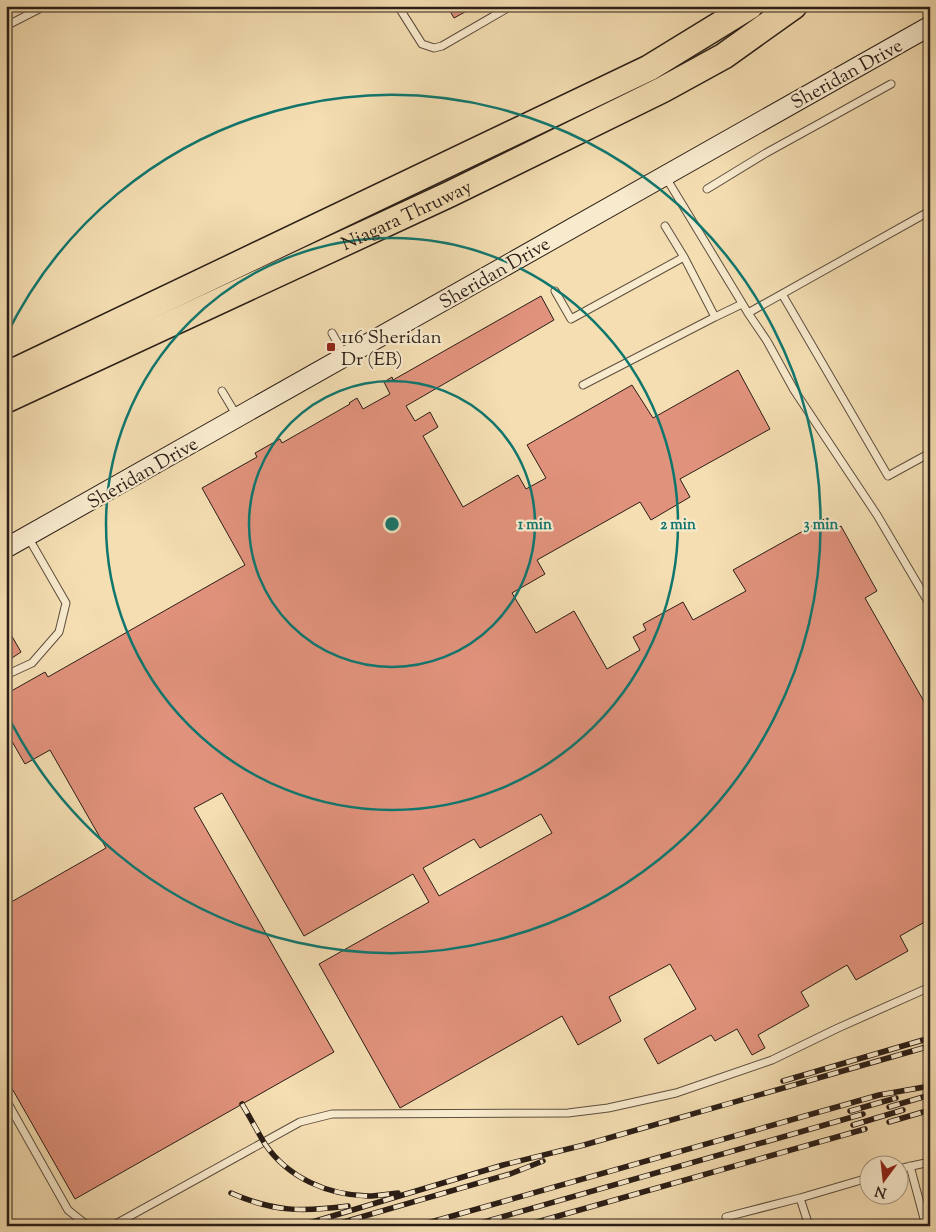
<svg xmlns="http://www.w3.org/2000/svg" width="936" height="1232" font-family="'Sorts Mill Goudy',serif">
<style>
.building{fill:#e1927c;stroke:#2b1e17;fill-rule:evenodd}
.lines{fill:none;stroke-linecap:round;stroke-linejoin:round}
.lane-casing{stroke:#5d4e3e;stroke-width:9}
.secondary-casing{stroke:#2b1e17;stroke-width:21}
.highway-casing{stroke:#2b1e17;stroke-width:28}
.lane{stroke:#f8eacd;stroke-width:7}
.secondary{stroke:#f8eacd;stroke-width:19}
.highway{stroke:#f4deb2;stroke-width:25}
.rail-casing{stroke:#2b1e17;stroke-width:5.5}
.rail{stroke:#f8eacd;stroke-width:4;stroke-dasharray:11;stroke-linecap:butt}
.ring{fill:none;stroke:#0f766e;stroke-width:2.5}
.poi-dot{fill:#8f2418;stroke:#f8eacd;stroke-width:2}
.labels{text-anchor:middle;stroke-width:4.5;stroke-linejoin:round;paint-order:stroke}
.street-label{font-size:19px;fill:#2b1e17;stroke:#f8eacd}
.poi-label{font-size:19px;fill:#2b1e17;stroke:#f8eacd;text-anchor:start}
.centre{fill:#0f766e;stroke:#f8eacd;stroke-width:2.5}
.ring-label{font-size:15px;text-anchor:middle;font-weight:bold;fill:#0f766e;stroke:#f8eacd;stroke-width:4.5;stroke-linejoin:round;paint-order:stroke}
</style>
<rect width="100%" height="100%" fill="#f4deb2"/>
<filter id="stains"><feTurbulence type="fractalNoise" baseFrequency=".004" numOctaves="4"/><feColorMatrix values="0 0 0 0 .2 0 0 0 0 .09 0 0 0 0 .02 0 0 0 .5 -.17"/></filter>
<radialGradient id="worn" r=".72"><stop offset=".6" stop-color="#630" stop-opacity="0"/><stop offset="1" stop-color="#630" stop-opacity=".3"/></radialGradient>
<path class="building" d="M447 6H476L454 18Z
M541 296 554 320 406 406 415 421 430 412 438 427 423 436 463 507 518 475 526 489 546 478 527 445 632 385 653 418 738 370 770 429 680 479 690 497 651 520 640 502 537 560 545 574 512 593 536 633 574 611 607 669 640 650 633 637 646 630 643 624 683 602 693 620 746 591 733 570 828 517 835 529 841 526 877 591 865 598 930 712V919L900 936 908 951 856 980 847 965 801 992 809 1006 758 1035 765 1048 752 1055 737 1029 715 1041 711 1035 658 1064 644 1039 696 1009 670 964 609 997 621 1021 578 1045 562 1016 400 1108 319 964 429 902 413 874 304 936 222 793 194 808 334 1052 75 1199 6 1078V905L106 848 50 750 25 764 6 731V694L45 672 48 677 245 565 202 488 257 457 255 453 280 439 282 443 350 404 349 403 357 398 363 409 390 394 384 382 392 377 393 380ZM541 814 552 833 439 896 423 868 474 839 480 848Z
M6 626 21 652 6 662Z"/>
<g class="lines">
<g class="lane-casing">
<path id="lane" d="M398 6 422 44 434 48 442 46 511 6
M6 26 45 6
M665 176 748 313 767 341 794 390 877 515 930 605
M707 189 766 153 891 84
M665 226 684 257 715 317 742 304
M555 291 571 319 684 257
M782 294 888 476 930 453
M748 313 930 211
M332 333 345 356
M583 385 715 317
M222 391 237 416
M6 675 32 663 59 632 66 603 28 537
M6 1100 68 1210 88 1226
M910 1166 926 1226
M898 1169 930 1162
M726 1217 800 1198
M112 1226 300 1122 332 1114 568 1113 608 1108 676 1093 772 1060 838 1028 930 987
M809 1226 800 1198 868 1178"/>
</g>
<g class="secondary-casing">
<path id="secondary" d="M6 548 930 26"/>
</g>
<g class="highway-casing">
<g id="highway">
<path d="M6 375 649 68 750 6"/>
<path id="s1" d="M6 400 450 194 662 90 724 56 794 6"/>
</g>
</g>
<use href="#lane" class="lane"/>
<use href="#secondary" class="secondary"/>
<use href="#highway" class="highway"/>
<g class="rail-casing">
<path id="rail" d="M783 1081 930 1038
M242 1104C250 1117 257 1131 265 1144 288 1178 328 1195 368 1196 378 1196 388 1194 398 1193
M889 1107 930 1095
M850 1111 896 1098
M889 1122 930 1110
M853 1125 903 1110
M231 1193C274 1212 302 1212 348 1206
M299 1226 503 1165 584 1145 930 1046
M330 1226 510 1174 543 1161
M417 1226 879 1095 930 1086
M470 1226 863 1114
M523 1226 865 1129"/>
</g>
<use href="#rail" class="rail"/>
</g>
<g class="ring">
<circle cx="392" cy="524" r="143"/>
<circle cx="392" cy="524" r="286"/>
<path d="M6 336A429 429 0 1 1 6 712"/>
</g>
<rect class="poi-dot" x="326" y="342" width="10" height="10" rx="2.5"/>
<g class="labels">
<g class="street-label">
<text transform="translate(846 73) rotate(-29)" y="7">Sheridan Drive</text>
<text dy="7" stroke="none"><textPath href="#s1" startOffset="441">Niagara Thruway</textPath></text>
<text transform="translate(494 272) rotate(-30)" y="7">Sheridan Drive</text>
<text transform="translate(142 472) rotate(-30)" y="7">Sheridan Drive</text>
</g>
<g class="poi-label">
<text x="341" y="343">116 Sheridan<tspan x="341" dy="22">Dr (EB)</tspan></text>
</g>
</g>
<circle cx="392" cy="524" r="8" class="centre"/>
<g class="ring-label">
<text x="535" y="529">1 min</text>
<text x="678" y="529">2 min</text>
<text x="821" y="529">3 min</text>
</g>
<rect width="936" height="1232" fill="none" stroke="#f4deb2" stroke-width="25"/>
<rect x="8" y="8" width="921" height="1217" fill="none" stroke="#2b1e17" stroke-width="2.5"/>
<rect x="12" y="12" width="911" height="1207" fill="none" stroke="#2b1e17"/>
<g transform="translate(884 1180) rotate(195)"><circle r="24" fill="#f8eacd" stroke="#a69884"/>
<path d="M0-4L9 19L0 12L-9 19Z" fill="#8f2418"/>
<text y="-8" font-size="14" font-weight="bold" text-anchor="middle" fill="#2b1e17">N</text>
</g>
<rect width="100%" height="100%" filter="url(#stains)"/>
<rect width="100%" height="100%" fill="url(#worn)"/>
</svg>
